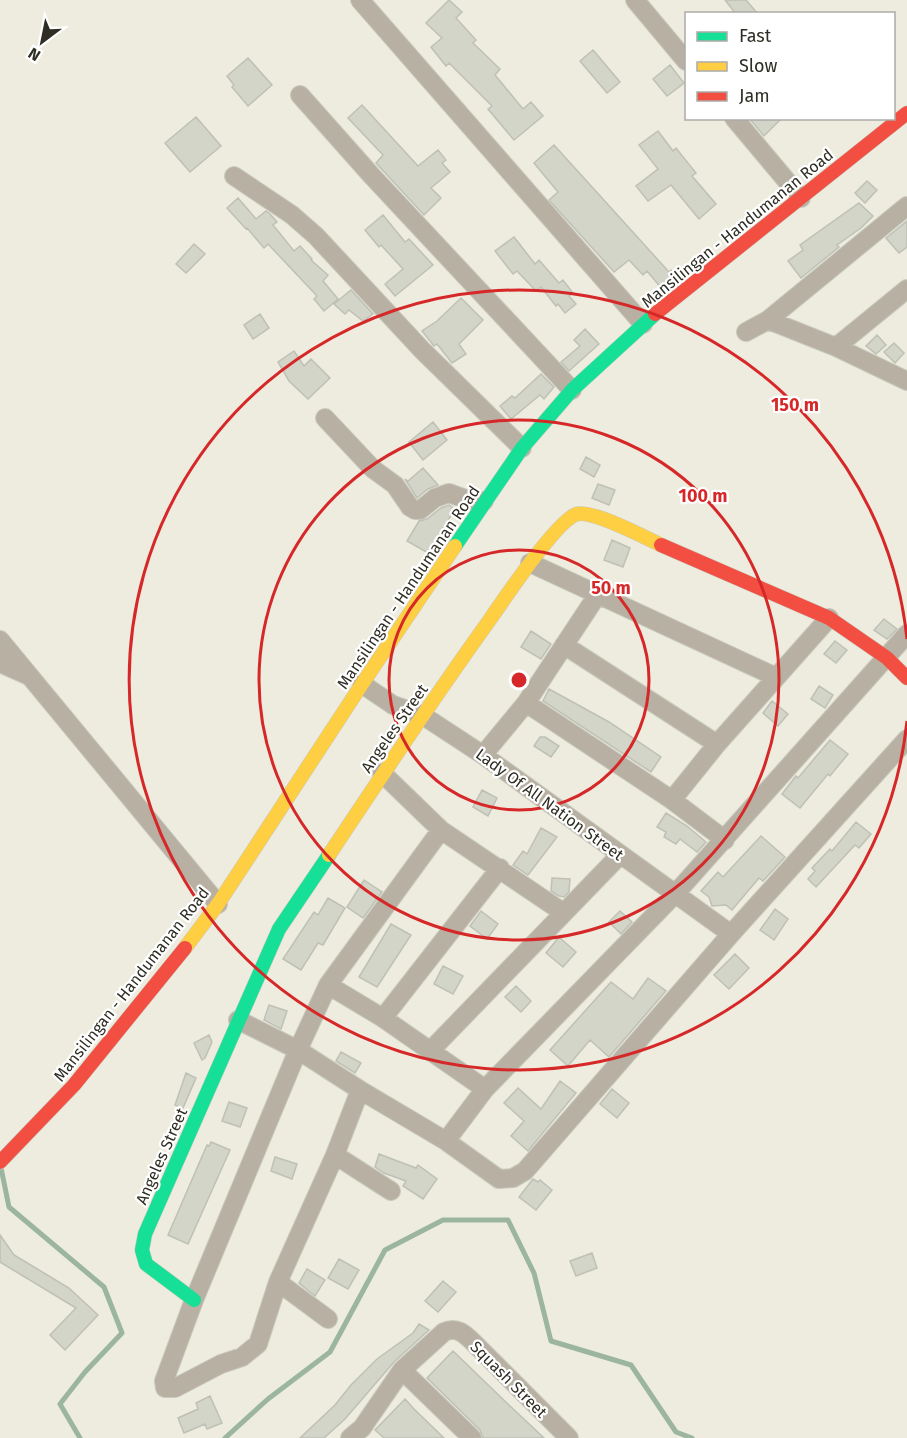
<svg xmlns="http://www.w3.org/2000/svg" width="907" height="1438" font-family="'Fira Sans',sans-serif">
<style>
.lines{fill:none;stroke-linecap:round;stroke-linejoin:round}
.stream{stroke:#9bb59f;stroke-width:5}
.building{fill:#d3d5c8;stroke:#bfc0b6;stroke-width:1.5}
.street-casing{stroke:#c9c9be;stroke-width:20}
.fast-casing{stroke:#c9c9be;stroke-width:15}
.slow-casing{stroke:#c9c9be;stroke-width:15}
.jam-casing{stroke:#c9c9be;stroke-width:15}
.street{stroke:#b7b0a3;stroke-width:18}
.fast{stroke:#16e098;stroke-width:14}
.slow{stroke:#ffcf43;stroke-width:14}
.jam{stroke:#f24e42;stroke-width:14}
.ring{fill:none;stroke:#d62828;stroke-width:3}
.labels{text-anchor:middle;stroke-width:4.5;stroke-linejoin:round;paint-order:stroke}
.street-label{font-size:16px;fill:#2f2e24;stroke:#fff}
.centre{fill:#d62828;stroke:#fff;stroke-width:3}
.ring-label{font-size:18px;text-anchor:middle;font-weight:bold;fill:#d62828;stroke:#fff;stroke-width:4.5;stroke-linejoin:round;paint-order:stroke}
</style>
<rect width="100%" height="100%" fill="#edecde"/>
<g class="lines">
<path class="stream" d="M1 1168 9 1207 104 1287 122 1333 85 1372 60 1404 80 1438
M225 1438 268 1399 330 1352 385 1250 443 1220H508L534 1273 551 1341 631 1365 676 1432 692 1438"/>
</g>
<path class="building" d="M449 0 462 12 456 18 476 40 473 43 500 69 495 75 523 109 531 102 543 116 514 140 488 109 492 106 449 63 446 66 431 47 442 38 426 23Z
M725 0H746L758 14H736Z
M593 50 620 82 607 93 580 61Z
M248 58 272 85 248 106 232 87 234 85 227 76Z
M670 65 684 83 667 96 653 79Z
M362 105 418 166 438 150 446 160 442 163 450 172 431 188 441 198 424 215 376 163 383 155 348 118Z
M196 117 221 146 190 172 165 143Z
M749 118H782L764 136Z
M658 131 673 151 676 148 696 173 692 176 716 204 699 219 671 185 648 201 636 186 658 169 639 145Z
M554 145 669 272 671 270 677 277 662 289 647 271 643 275 629 260 614 272 549 200 558 192 534 163Z
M867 181 877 190 865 203 855 193Z
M238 198 256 219 266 211 270 214 277 222 273 225 294 251 300 246 312 259 311 260 328 275 323 281 338 299 324 311 314 299 317 296 268 244 264 248 247 228 246 229 227 208Z
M859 203 873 216 861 228 837 245 839 247 801 278 788 261 803 250 800 245Z
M383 215 405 242 409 239 433 265 395 296 385 284 403 269 381 245 379 247 365 230Z
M907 221V247L899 253 886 238Z
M514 237 535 264 539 260 559 283 563 280 573 293 569 296 576 304 565 313 558 304 556 306 541 287 536 291 517 271 513 274 495 251Z
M194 244 205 254 186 273 176 264Z
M351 290 373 314 363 321 349 310 345 314 334 304Z
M461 298 483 320 459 344 466 354 452 363 437 344 434 346 422 331 437 321Z
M260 314 269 328 253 339 244 325Z
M585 329 599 344 569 371 561 362 580 346 574 340Z
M877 335 886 345 876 354 866 346Z
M894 343 904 353 895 363 884 352Z
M294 351 304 366 311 359 330 378 308 399 289 381 278 362Z
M541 374 554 387 544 399 540 395 511 419 500 406 512 396 515 398Z
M433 422 447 440 423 460 409 442Z
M586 457 600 465 594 477 580 469Z
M423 468 438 485 428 489 417 498 405 479 408 481Z
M598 484 615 490 609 505 592 498Z
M449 505 455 509 428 553 407 541 419 521 427 519 441 508Z
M612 540 630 548 623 567 604 560Z
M884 619 897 629 887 639 874 630Z
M531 631 551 644 541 659 521 647Z
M835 641 847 650 836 663 824 654Z
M819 686 833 695 825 708 811 699Z
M549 689 609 722 661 757 651 772 543 701Z
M772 701 788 714 778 726 763 713Z
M540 737H545L559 746 551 757 534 746Z
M830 740 848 754 830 776 828 774 800 808 782 794 796 776 798 778Z
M482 790 497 798 488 816 473 807Z
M666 813 687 826 706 842 697 852 680 839 676 844 664 837 666 832 657 827Z
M856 822 871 834 859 848 855 845 816 887 808 879 815 871 812 868 830 849 832 851Z
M541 828 557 837 528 875 513 865 523 851 527 854Z
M761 836 785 857 763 881 759 878 732 910 726 905 712 906 709 897 701 891 718 872 723 877Z
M552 878 570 879 569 892 564 897 559 896 551 891Z
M364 880 382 892 363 918 347 907Z
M328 898 345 908 323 945 318 943 301 970 283 959 314 912 318 915Z
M775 909 788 919 774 940 760 930Z
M481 911 498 924 487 939 470 926Z
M620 911 632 922 621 934 609 922Z
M391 924 411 935 377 987 359 977Z
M559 937 576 952 563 967 546 953Z
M735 954 749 968 729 989 714 975Z
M443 966 463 976 453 994 434 984Z
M648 978 666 991 609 1057 590 1040 568 1066 550 1050 611 982 633 999Z
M516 986 531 1001 521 1012 505 997Z
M269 1005 287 1011 281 1029 264 1020Z
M209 1035 212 1042 205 1058 202 1060 194 1043Z
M341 1052 361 1063 355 1073 336 1061Z
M186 1073 196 1078 183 1108 175 1105Z
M560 1081 576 1093 528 1151 511 1136 524 1121 504 1103 518 1088 541 1109Z
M612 1089 629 1103 617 1118 600 1104Z
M229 1102 247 1108 240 1127 222 1121Z
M211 1142 230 1150 188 1244 168 1235 207 1145 209 1146Z
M379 1154 416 1168 418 1165 437 1179 423 1199 403 1186 406 1181 384 1173 375 1167Z
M275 1157 297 1164 292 1179 271 1171Z
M533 1179 538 1182 540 1180 552 1190 536 1210 519 1197Z
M0 1235 14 1255 69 1288 98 1315 65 1350 50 1335 76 1308 0 1262Z
M592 1253 597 1268 576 1276 570 1261Z
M339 1259 359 1270 348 1289 328 1278Z
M307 1269 325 1280 315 1296 299 1283Z
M443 1281 456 1292 438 1312 425 1301Z
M419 1324 429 1330 394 1362 345 1419 324 1438H300L335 1405 351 1385 377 1359 413 1333Z
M453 1351 510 1406 544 1438H483L480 1430 427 1378Z
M210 1396 222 1423 207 1429 205 1424 184 1433 178 1418 198 1409 196 1403Z
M405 1399 414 1409 444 1438H384L375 1430Z"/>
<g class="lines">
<g class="street-casing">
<path id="street" d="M360 0 643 324
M635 0 686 61
M300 95 372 176 572 390
M734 118 801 198
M234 176 292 215 316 236 422 350 522 448
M768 320 836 347 907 381
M746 332 768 320 907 206
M836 347 907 289
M325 418 373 469 395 485 410 507 415 510H420L435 498 449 493 468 500 484 501
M530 563 776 677
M0 640 218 904
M564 645 717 744
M0 663 27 675
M362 684 393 705 422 715 483 755 731 934
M526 703 672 800 725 840
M483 755 526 703 598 594
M382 773 441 830 564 913
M672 800 717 744 829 618
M328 985 383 1018 485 1089
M383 1018 500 868
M238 1020 298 1050 360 1090 446 1141 499 1179 513 1178 525 1171 731 934 907 739
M431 1050 620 855
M360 1090 335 1155 278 1282 258 1344 242 1357 221 1364 175 1388H165L164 1381 194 1300 298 1050 328 985 441 830
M446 1141 485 1089 676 893 907 634
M335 1155 391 1191
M278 1282 328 1319
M402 1370 472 1438
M350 1438 362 1428 402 1370 444 1332C457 1326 465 1334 474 1343L569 1438"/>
</g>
<g class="fast-casing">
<path id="fast" d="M455 546 522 448 572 390 655 314
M194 1300 146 1264 142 1250 145 1234 279 929 329 855"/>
</g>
<g class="slow-casing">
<path id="slow" d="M329 855C382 775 435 696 491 618 504 599 558 519 577 514 593 510 644 537 661 545
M185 948 218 904 362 684 455 546"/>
</g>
<g class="jam-casing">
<path id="jam" d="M655 314 907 113
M661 545 829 618 887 658 907 678
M0 1162 74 1085 185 948"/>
</g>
<use href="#street" class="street"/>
<use href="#fast" class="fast"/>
<use href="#slow" class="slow"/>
<use href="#jam" class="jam"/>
</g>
<g class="ring">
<circle cx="519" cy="680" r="130"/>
<circle cx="519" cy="680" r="260"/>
<path d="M907 721A390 390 0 1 1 907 639"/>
</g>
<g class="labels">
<g class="street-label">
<text transform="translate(737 228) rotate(-39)" y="6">Mansilingan - Handumanan Road</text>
<text transform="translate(408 587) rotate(-56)" y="6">Mansilingan - Handumanan Road</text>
<text transform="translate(394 728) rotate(-55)" y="6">Angeles Street</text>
<text transform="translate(550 804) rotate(36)" y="6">Lady Of All Nation Street</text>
<text transform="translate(131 984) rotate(-52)" y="6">Mansilingan - Handumanan Road</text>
<text transform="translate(161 1156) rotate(-66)" y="6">Angeles Street</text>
<text transform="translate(509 1379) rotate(45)" y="6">Squash Street</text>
</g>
</g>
<circle cx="519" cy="680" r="9" class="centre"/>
<g class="ring-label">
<text x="795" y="411">150 m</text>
<text x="703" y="502">100 m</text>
<text x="611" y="594">50 m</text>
</g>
<rect x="685" y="12" width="210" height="108" fill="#ffffff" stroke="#acaba7" stroke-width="1.5"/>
<rect x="697" y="32" width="30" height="9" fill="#16e098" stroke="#acaba7" stroke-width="1.5"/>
<text x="739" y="42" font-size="18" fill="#2f2e24">Fast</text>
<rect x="697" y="62" width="30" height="9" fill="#ffcf43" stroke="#acaba7" stroke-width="1.5"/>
<text x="739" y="72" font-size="18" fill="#2f2e24">Slow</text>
<rect x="697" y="92" width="30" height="9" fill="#f24e42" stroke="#acaba7" stroke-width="1.5"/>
<text x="739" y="102" font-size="18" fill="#2f2e24">Jam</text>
<g transform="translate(42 42) rotate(212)" stroke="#ffffff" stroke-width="4.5" paint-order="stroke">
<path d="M0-4.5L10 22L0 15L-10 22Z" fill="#2f2e24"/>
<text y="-9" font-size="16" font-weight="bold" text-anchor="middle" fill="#2f2e24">N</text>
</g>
</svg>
